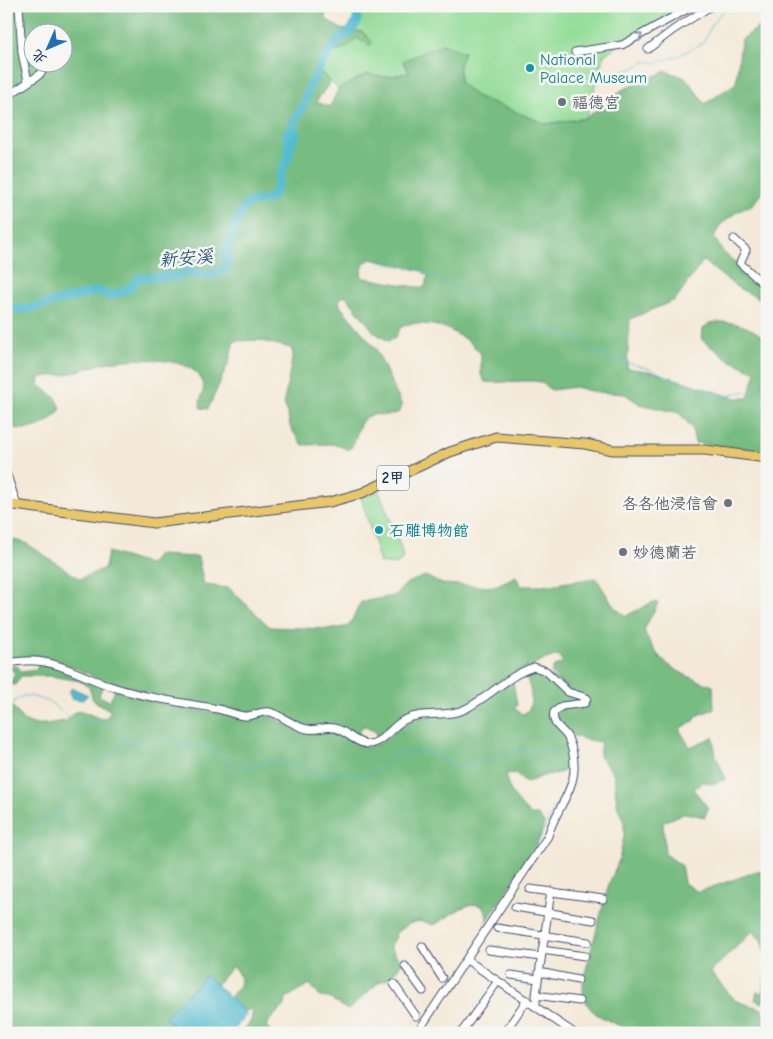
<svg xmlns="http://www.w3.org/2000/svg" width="773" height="1039" font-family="'Comic Neue','LXGW WenKai TC',sans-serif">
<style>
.green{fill:#94dd98;stroke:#58867b}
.forest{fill:#77bc80;stroke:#49766f;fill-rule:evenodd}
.water{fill:#52bccf;stroke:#367696}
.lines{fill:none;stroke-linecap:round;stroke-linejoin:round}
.stream{stroke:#52bccf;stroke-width:1}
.river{stroke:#52bccf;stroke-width:9}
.minor-casing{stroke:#3c4b70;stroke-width:9}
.major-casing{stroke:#3c4b70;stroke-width:11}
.minor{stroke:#fff;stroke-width:7}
.major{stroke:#e9c769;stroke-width:9}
.oneway{stroke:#8d97ae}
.culture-dot{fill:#0f9aa8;stroke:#f6f6f2;stroke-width:2}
.worship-dot{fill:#6b7280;stroke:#f6f6f2;stroke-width:2}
.labels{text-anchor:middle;stroke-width:5;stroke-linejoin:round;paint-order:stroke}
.shield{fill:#f6f6f2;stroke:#5d6b8a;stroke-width:1}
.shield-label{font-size:15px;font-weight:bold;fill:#1b2f5e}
.culture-label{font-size:16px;fill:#0d838f;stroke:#f6f6f2;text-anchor:start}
.worship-label{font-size:16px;fill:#5b616d;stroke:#f6f6f2;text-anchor:start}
.water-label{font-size:18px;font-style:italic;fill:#2c5980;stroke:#f6f6f2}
</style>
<rect width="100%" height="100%" fill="#f6f6f2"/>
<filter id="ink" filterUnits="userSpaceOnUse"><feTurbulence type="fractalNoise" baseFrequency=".02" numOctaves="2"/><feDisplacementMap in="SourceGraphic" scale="10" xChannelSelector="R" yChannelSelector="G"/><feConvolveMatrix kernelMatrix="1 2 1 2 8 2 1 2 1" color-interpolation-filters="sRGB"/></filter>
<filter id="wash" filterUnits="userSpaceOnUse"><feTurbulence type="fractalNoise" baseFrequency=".0096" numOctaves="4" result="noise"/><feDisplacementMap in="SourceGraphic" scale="20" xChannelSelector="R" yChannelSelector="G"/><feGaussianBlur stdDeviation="1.12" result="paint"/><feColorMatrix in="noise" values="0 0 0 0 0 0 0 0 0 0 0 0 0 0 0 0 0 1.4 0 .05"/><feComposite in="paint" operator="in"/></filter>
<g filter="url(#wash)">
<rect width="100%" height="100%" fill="#f4e9d8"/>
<path class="green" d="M365 6H690L622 43 604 55 586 118 546 124 476 96 460 83 459 65 464 52 442 44 403 62 409 73 385 77 367 74 338 89 319 70C332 52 349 38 361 19L360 12Z
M379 491 401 548 403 558 397 565 380 563 361 497Z"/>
<path class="forest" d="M6 6H324L326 19 341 29 363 32 372 42 370 46 357 38 347 47 332 53 319 70 330 82 316 102 330 107 338 89 367 74 385 77 409 73 403 61 442 44 464 52 459 65 460 83 476 96 546 124 586 118 622 90 666 71 686 78 705 104 736 83 741 40 767 21V185L752 206 738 211 720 225 714 237 723 252 767 290V302L738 288 703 261 675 300 630 319 627 368 654 372 735 398H748L756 372 731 361 702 340 703 329 709 323C732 320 749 325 767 340V378L763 383 767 395V450L695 443 692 428 679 413 640 404 625 394 595 392 575 387 552 390C547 388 546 386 542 383 535 378 497 384 485 382L481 375V354L467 340 446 328 433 325 412 323 401 327 394 339 388 341 374 332 345 295 339 300 340 306 376 349 402 406 399 412C385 418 382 413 372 415 355 419 359 440 349 450L335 444 303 445 291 429 284 402 293 354 291 348 258 340 236 341 233 344 229 362 208 409 201 408 200 406C200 395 208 388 200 377 187 355 126 358 104 363 91 367 77 372 63 375 56 376 48 375 40 378L39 385 56 398 61 408C52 425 22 436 6 424ZM32 32H62V62H32ZM371 259 422 271 428 276 425 287C417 289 377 279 363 278L361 274 364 263Z
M6 538 26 543 80 579 105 568 108 552 150 565 158 555 198 557 204 585 229 588 270 627 334 629 349 626 361 602 394 596 407 583 425 576 442 584 493 587 516 576 521 586H542L596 578 615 608 626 616 653 602 658 603 644 630C657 665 680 674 713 686L714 709 698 715 694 721 679 729 690 747 713 737 716 756 726 779 713 784 702 782 694 790 708 808 705 817 685 813 663 822 665 854 681 865 684 883 698 892 758 871 767 876V960L761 940 753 931 710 972 736 1001 762 1009 767 1033H632C610 1017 577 1018 584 977L608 887 619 860 624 836V823L617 805 614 774 599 756 601 742C581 739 566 737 555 719L558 710 588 703 569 690 551 673 554 666 563 663 559 655C522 664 495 690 461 707 451 712 441 709 431 710 409 712 393 726 377 739L376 732 363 726 359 731V739L344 728H313L257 710 246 712 179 701 142 691 102 680 57 660 16 659 6 662Z
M38 664 56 665 103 685 99 696 110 701 115 690 174 707 234 715 264 714 289 725 328 728 341 731 366 747 379 744 403 723 429 715 452 717 463 713 510 682H513L517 705 514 708 522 714 527 712C535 701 530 685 525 674L533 669H539L586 699 552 712C559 724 580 760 565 770 560 774 553 774 546 775 539 777 531 782 524 782L516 773 506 774C506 789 520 805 531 815H538L544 823 539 839 486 923 487 916 483 907C469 897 447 919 434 925 416 918 409 922 395 934L396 937 390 947 402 963C397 970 390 981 380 981L348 1010 329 998 320 997 310 984 286 998 285 1005 269 1021 267 1027 273 1033H239C248 1025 253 1023 252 1009L244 1011 230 998 238 987 241 978 233 966 216 985 206 975 165 1018 180 1033H6V709L9 706 14 708 23 720 36 725 66 721 75 712 82 711 101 719 107 717 111 711 93 700 89 687 80 681 51 676H21L15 685 6 684V681L11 683 15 672 9 669 6 674V667L17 666 22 672 36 670Z
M767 970V986L763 1003 755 1000 757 992 762 993Z"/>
<path class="water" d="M72 688 88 695 83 700 71 698 69 692Z
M206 975 247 1014 230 1033H180L165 1017Z"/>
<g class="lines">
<path class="stream" d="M616 72 629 70 646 61 656 63 680 55 703 43 712 24 727 6
M378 261 420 270 468 294 493 302 526 323 576 338 589 348 612 359 648 368 718 399C738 393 750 385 767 400
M6 720 10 708 16 700 23 696H30L50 702 74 722 103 723 111 727 122 737 133 742 165 739 184 745 204 747 216 752 237 767 243 769 272 761 310 771 325 774 342 773 350 776 366 775 376 770 392 755 403 752H427L459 766 494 758 503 753 530 749 559 752 571 759
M535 849 549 818 560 800 571 770
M6 870 17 848 32 829 65 809 81 792 95 769 128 740"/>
<path class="river" d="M290 146 296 134 292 125
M6 311 32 308 98 291 110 296 127 290 139 278C153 279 166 274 179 277L187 271C200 276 213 276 225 270L228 261 225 255C227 246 239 212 246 205 251 201 262 199 268 200 277 192 277 187 280 176 286 158 294 156 286 135L304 105 309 87 319 68 339 39 349 33 357 22V14L360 9"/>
</g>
</g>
<g filter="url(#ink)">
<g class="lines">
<g class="minor-casing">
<path id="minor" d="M19 6 22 53 28 81
M648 49 673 30 711 6
M575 52 622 45 693 6
M6 97 39 75 47 66
M734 239 746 250 740 263 767 287
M6 472 17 505
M6 664C47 653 71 672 107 685 144 698 180 702 218 709 227 711 235 715 244 716 253 717 261 710 270 712 283 716 293 726 307 729 316 731 325 726 334 728 346 730 354 743 367 744 381 745 392 726 404 720 424 710 444 718 463 710 488 699 507 675 534 667L546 671 568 692 587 698 585 703 562 706 554 712C551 726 563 728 568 738 571 745 574 756 574 764 576 790 554 812 548 836L417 1033
M530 889 603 899
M515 907 593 920
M497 928 588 942
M422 946 442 978
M489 950 541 957
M542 950 585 956
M467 960 574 1033
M405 966 423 991
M539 972 578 980
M511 975 538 979
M394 984 416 1016
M536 995 579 1001
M536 1006V995L551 891
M461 1033 498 981
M504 1033 527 1000"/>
</g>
<g class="major-casing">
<path id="major" d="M6 504 154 523 330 502 362 493 450 452 496 437 585 444 613 450H705L767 458"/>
</g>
<use href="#minor" class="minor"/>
<use href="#major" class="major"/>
</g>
<defs><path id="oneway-chevron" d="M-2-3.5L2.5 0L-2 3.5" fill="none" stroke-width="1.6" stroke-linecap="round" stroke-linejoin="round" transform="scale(1.25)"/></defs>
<use class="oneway" href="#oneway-chevron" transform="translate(639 36) rotate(-28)"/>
</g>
<g class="culture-dot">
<circle cx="530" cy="68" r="5"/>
<circle cx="379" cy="530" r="5"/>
</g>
<g class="worship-dot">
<circle cx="562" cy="102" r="5"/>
<circle cx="728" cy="503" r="5"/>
<circle cx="623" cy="552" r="5"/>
</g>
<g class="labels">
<rect class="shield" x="377" y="465.5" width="32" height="25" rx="4"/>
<g class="shield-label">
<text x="393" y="483">2甲</text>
</g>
<g class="culture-label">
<text x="540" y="65">National<tspan x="540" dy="18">Palace Museum</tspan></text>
<text x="389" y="536">石雕博物館</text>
</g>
<g class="worship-label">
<text x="572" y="108">福德宮</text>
<text x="718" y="509" text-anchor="end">各各他浸信會</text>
<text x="633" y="558">妙德蘭若</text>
</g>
<g class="water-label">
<text transform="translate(186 258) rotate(-5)" y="6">新安溪</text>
</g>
</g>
<rect width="773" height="1039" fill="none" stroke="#f6f6f2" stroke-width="25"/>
<g transform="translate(48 48) rotate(225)"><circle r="24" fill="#f6f6f2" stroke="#9ea6b7"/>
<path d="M0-4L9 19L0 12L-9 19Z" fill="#1f6fb2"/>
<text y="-8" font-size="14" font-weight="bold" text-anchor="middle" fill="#1b2f5e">北</text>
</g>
</svg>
